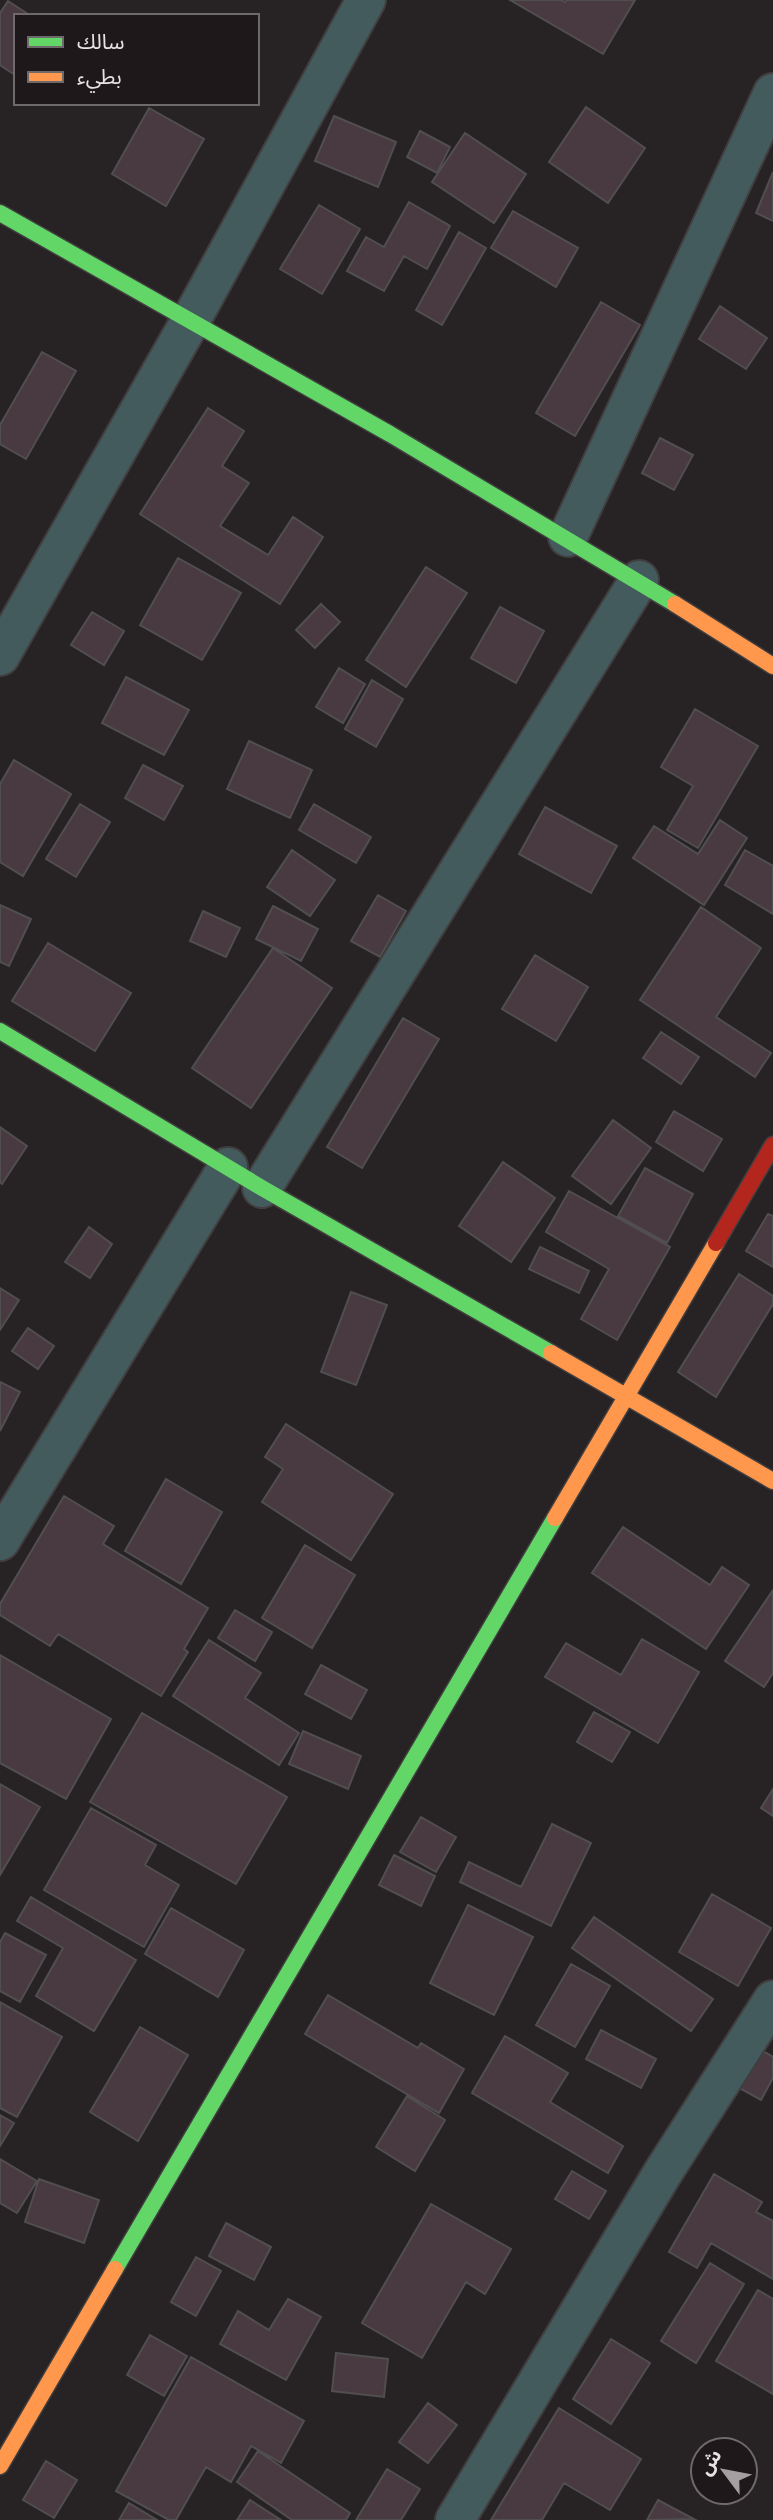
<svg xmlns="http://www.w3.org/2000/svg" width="773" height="2520" font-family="Commissioner,'Noto Sans Arabic',sans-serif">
	<rect width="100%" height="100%" fill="#272224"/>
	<path fill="#493a41" stroke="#514e4f" stroke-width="2" d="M510,0H561L565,2L567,0H635L603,54Z
		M8,1L31,16H16L15,75L0,65V13Z
		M586,107L645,148L608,203L549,162Z
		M149,108L204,139L166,206L112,174Z
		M334,116L396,142L378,187L315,161Z
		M420,131L450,147L437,173L407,157Z
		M465,133L526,174L494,223L432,182Z
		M773,172V221L756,213Z
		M409,202L450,226L427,269L404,256L384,291L347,271L366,237L384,247Z
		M319,205L360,229L322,294L280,269Z
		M513,211L578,248L556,287L491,248Z
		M459,232L486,248L442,325L416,310Z
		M601,302L640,325L575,436L536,413Z
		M720,306L767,338L746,369L699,339Z
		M42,352L76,371L26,459L0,444V425Z
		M208,408L244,431L222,466L249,483L220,526L268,555L293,517L323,537L280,604L140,514Z
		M660,438L693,455L674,490L642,473Z
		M178,558L241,593L202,660L140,625Z
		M426,567L467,593L406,687L366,660Z
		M321,604L340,622L315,648L296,630Z
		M500,607L544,631L516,683L471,658Z
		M92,612L124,631L104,665L71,645Z
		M339,668L365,684L343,723L316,707Z
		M126,677L189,710L164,755L102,723Z
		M372,680L403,699L376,747L345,729Z
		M695,709L758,746L698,848L667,830L693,786L661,767Z
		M249,741L312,770L290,818L227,789Z
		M14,760L71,794L23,876L0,862V784Z
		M143,765L183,786L164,820L125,798Z
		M80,804L110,822L76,877L46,859Z
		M314,804L371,837L356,863L299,830Z
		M545,807L617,846L591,893L519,854Z
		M720,820L747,838L704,905L633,858L654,826L698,854Z
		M292,850L335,880L310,916L267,887Z
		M745,850L773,866V914L725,885Z
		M378,895L406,911L380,957L351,941Z
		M0,905L31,919L9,966L0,962Z
		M273,906L318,929L301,961L256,939Z
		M701,907L761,948L716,1017L771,1053L755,1077L640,1000Z
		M203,911L240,928L226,957L190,941Z
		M48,943L131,993L95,1051L12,1001Z
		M273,948L332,988L251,1108L192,1068Z
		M535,955L588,987L556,1041L502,1009Z
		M403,1018L439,1039L362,1168L327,1147Z
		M661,1032L699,1057L681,1084L643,1058Z
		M674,1111L722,1139L703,1171L656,1142Z
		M613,1120L651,1148L611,1204L572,1176Z
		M0,1127L27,1146L2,1184L0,1182Z
		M503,1162L555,1198L511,1262L459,1226Z
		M645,1168L693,1194L667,1243L618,1216Z
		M569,1191L670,1247L617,1340L581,1319L609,1269L546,1232Z
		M768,1214L773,1216V1267L746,1251Z
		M89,1227L112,1244L90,1278L65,1262Z
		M540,1247L589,1271L579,1293L529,1269Z
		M739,1274L773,1296V1304L716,1397L678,1372Z
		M0,1288L19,1300L0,1330Z
		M351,1292L387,1305L356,1385L321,1372Z
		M28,1328L54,1346L38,1369L12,1351Z
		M0,1382L20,1392L0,1431Z
		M286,1424L393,1494L351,1560L262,1502L283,1469L265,1457Z
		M166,1479L222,1512L181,1584L125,1551Z
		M64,1496L114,1526L103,1544L208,1608L184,1649L188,1652L161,1696L58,1634L50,1646L0,1615V1604Z
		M623,1527L710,1585L722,1567L749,1585L706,1649L592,1573Z
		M305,1545L355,1575L312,1648L262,1618Z
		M773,1590V1673L764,1687L725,1661Z
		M235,1610L272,1632L255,1661L218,1638Z
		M642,1639L699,1672L658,1743L545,1677L566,1643L621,1675Z
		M209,1640L261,1673L245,1698L299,1733L279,1765L173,1696Z
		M0,1655L111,1719L66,1799L0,1763Z
		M321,1665L367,1690L351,1719L305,1694Z
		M594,1712L630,1732L612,1762L577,1742Z
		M142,1713L287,1797L236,1884L90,1802Z
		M303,1731L361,1756L348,1789L289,1764Z
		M0,1784L40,1807L0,1875Z
		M773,1789V1816L761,1808Z
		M91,1808L156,1845L145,1865L179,1885L144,1947L44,1890Z
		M421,1817L456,1837L436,1872L400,1852Z
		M552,1824L591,1843L551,1926L460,1882L469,1862L521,1887Z
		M394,1855L435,1876L421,1906L379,1885Z
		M712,1894L771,1928L738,1986L679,1952Z
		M31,1897L136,1960L94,2031L36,1996L63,1948L17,1921Z
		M468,1905L533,1937L494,2015L430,1983Z
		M171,1908L244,1950L218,1997L145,1954Z
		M594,1917L713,1999L691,2031L572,1948Z
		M5,1933L46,1955L20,2002L0,1991V1942Z
		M571,1964L610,1986L575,2047L536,2025Z
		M328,1995L418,2048L421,2043L464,2069L439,2113L305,2034Z
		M0,2002L62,2037L17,2117L0,2108Z
		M140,2027L188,2055L138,2141L90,2112Z
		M601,2030L656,2059L641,2088L586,2059Z
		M505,2036L568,2073L550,2102L623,2146L608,2173L472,2093Z
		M753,2045L773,2057V2078L761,2100L732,2084Z
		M407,2096L445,2120L415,2171L376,2147Z
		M0,2115L14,2123L0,2146Z
		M0,2159L37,2181L17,2213L0,2203Z
		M572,2171L606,2191L589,2219L555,2199Z
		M714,2174L762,2202L756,2212L773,2221V2279L711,2243L697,2268L669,2252Z
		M39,2179L99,2200L84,2243L25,2222Z
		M431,2204L511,2249L485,2294L466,2282L422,2358L362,2323Z
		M226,2223L271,2247L254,2280L209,2256Z
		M196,2257L221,2271L196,2316L171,2302Z
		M710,2263L744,2284L696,2363L661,2341Z
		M758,2290L773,2299V2394L716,2361Z
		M288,2299L321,2317L286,2380L220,2344L238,2311L269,2330Z
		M150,2335L187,2356L164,2396L127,2375Z
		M611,2339L650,2363L611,2424L573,2399Z
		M336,2353L388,2359L384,2397L332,2391Z
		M191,2357L304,2421L281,2463L251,2446L231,2482L206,2467L176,2520H169L116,2491Z
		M428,2403L457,2425L428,2463L399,2442Z
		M559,2408L641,2459L610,2510L564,2483L542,2520H491Z
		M258,2451L350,2513L346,2520H292L237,2482Z
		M46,2461L77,2480L54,2518L23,2500Z
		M387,2469L420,2489L401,2520H356Z
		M250,2500L281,2520H237Z
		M658,2500L694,2519L647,2520Z
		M129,2503L157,2520H119Z"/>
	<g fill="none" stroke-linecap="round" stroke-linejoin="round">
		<g stroke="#413e3f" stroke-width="42">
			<path id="street" d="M568,537L773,93
				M0,656L191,320L366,0
				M262,1188L639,580
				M0,1541L228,1167
				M455,2520L662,2174L773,2000"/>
		</g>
		<g stroke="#413e3f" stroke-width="19">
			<path id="fast" d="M0,213L390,434L675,604
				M0,1031L262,1188L551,1353
				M115,2269L555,1518"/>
		</g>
		<g stroke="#413e3f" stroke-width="19">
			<path id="slow" d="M675,604L773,666
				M551,1353L773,1481
				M555,1518L716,1243
				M0,2466L115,2269"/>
		</g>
		<g stroke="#413e3f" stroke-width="19">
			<path id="jam" d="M716,1243L773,1145"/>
		</g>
		<use href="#street" stroke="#445b5d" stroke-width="38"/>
		<use href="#fast" stroke="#63d668" stroke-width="16"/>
		<use href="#slow" stroke="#ff974d" stroke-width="16"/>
		<use href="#jam" stroke="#b3261e" stroke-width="16"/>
	</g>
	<rect x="14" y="14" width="245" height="91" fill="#1e181a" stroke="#6e696b" stroke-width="2"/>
	<rect x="28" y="37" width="35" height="10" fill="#63d668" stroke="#6e696b" stroke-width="2"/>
	<text x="77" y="49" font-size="21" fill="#e7e2e4">سالك</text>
	<rect x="28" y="72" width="35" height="10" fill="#ff974d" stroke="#6e696b" stroke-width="2"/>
	<text x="77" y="84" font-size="21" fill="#e7e2e4">بطيء</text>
	<g transform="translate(724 2471) rotate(302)"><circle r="33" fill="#1e181a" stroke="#6e696b" stroke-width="2"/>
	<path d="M0-5L12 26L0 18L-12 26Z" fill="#a49fa1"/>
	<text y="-10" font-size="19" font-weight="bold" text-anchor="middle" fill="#e7e2e4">ش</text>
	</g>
</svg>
